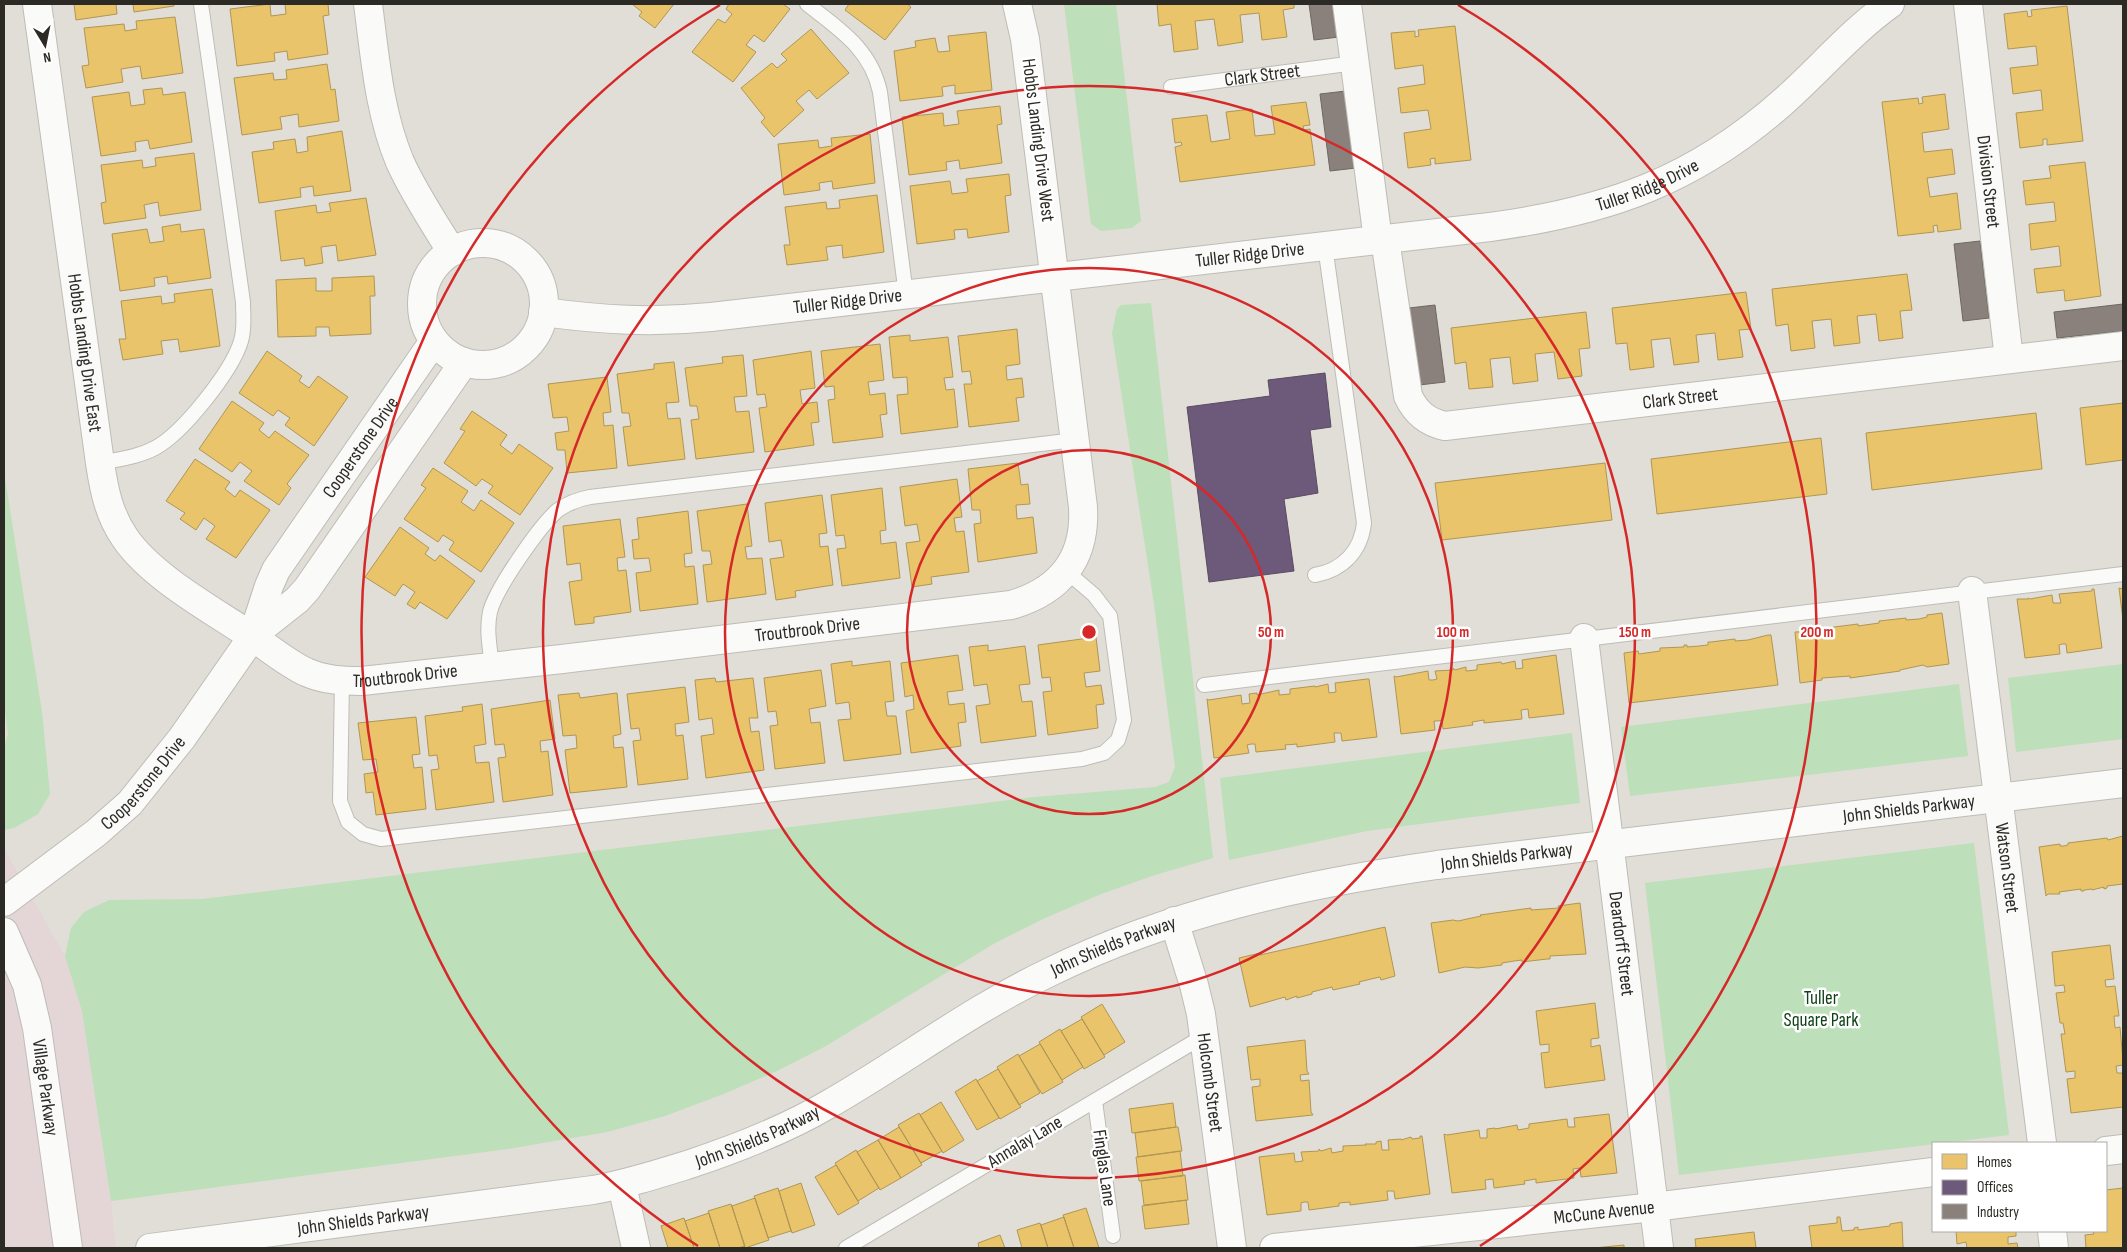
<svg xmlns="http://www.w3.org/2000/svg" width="2127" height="1252" font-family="'Sofia Sans Condensed',sans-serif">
	<rect width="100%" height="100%" fill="#e0ded6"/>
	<path fill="#e4d5d7" d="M4,849L65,956L82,1011L111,1201L116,1248H4Z"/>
	<path fill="#bddfba" d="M1064,4H1116L1141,221L1132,228L1101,231L1091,224Z
		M1151,303L1213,858L1155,875L1101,894L1043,919L995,943L826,1046L777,1071L726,1093L665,1116L607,1132L508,1149L111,1201L82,1011L65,956L71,928L84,912L109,900L202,899L1035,797L1155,787L1169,782L1175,767L1154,604L1112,333L1117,309L1121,305Z
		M4,472L42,712L50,794L38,814L14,828L4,830V748L8,734L4,704Z
		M2123,664V739L2016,752L2008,678Z
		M1959,684L1968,756L1630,796L1621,727Z
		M1572,733L1580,803L1367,831L1229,860L1220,778Z
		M1974,843L2009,1135L1679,1175L1645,883Z"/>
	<path fill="#e9c46a" stroke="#b09655" d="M74,4H116L117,14L76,20Z
		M133,4H174V6L134,12Z
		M270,4L271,16L286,14L285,4H328L329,15L323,16L328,54L288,60L287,51L274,53L275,61L237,66L230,9Z
		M632,4H674L655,28L639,16L642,12Z
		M729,4H783L790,9L764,42L754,35L746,45L756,52L733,82L692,52L718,19L725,23L732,14L726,9Z
		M849,4H907L911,7L885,40L845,10Z
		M1157,4H1294V8L1283,10L1287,37L1262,40L1259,13L1240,15L1243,42L1218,46L1214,19L1195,21L1198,49L1174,52L1171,24L1159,26Z
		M2067,6L2083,141L2047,145V139H2043V145L2020,148L2016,113L2043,110L2041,90L2013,94L2010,68L2038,65L2036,46L2008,49L2004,14L2027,11L2028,17L2032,16L2031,10Z
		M175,17L183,73L142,79L140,66L121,69L123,82L86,88L82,66L89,65L84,28L124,24L125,31L137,29L136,21Z
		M1455,26L1471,160L1435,164V158L1430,159L1431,165L1408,168L1404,133L1431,129L1428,110L1401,113L1398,88L1425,84L1423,65L1395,69L1391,33L1415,31V37L1419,36L1418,30Z
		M811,29L849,73L817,99L809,90L796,101L804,110L774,137L761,122L765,118L741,88L772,63L777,68L787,60L781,54Z
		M986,32L992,90L955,94V85L942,87L943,96L900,101L894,51L916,47L915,41L935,38L938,52L950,51L948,36Z
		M327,64L331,90L335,89L339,121L299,127L298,114L280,117L282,129L242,135L234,78L273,73L274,80L287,79L286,70Z
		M162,88L163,95L185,92L192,142L150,149L148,140L135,142L136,151L101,156L92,97L129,92L131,106L145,104L143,90Z
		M1945,94L1949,129L1922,133L1924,152L1952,149L1955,174L1927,178L1930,197L1957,193L1961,229L1938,232L1937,225L1933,226L1934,232L1898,236L1882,102L1918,98L1919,104L1923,103L1922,97Z
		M1306,102L1310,125L1303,126L1304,130L1310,129L1315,165L1180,182L1175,147L1182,145L1181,142L1175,143L1172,119L1207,115L1211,142L1230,139L1226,112L1252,109L1255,136L1275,134L1271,106Z
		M1000,106L1002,124L997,125L1002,163L960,169L959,160L946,162L947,170L909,175L902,117L943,113L944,126L959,124L957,111Z
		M342,131L351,191L314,196L313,186L300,188L301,197L259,203L252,152L274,149L273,142L295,139L297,153L308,151L307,137Z
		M870,134L875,183L833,189L832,181L819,183L820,190L784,195L778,144L818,140L819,148L832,146L831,138Z
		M194,153L201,210L160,216L158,202L144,205L146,218L104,224L101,203L106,202L101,165L142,160L143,168L156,166L155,158Z
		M2085,162L2101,296L2065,301L2064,290L2037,293L2034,269L2061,266L2059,246L2031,250L2029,224L2056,221L2054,202L2026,205L2023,181L2051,178L2049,166Z
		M1009,174L1011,195L1005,196L1009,232L968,238L967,229L954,230L955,239L917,244L910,186L950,181L952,194L968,192L966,179Z
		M877,195L884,252L843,258L842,245L826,247L828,260L787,265L784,245H790L785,207L826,202L827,209L840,208L839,200Z
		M366,198L376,255L338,261L336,245L321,247L323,263L305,266L304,258L281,261L275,211L316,205L317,213L331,211L329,203Z
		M180,224L181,232L204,229L211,278L168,284L167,276L154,278L155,286L120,291L112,234L147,229L150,243L164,241L162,227Z
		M1907,274L1912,310L1900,311L1903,338L1879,341L1876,314L1857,316L1860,343L1834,346L1831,319L1812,321L1815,348L1791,351L1788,324L1776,326L1772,289Z
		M374,276L375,296H370L371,334L330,336L329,327H316V336L278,337L276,280L316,278V291H332V278Z
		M212,289L220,346L180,352L178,339L161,341L163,354L123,360L119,339H126L121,301L161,296L162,304L175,302L174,294Z
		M1746,292L1751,329L1739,330L1743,357L1718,360L1715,333L1696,335L1699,362L1674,365L1670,338L1651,340L1654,367L1630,370L1627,343L1616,344L1612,308Z
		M1586,312L1590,348L1579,349L1582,376L1558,379L1554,352L1535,354L1538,381L1513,384L1510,357L1490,359L1493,387L1469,389L1466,362L1455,364L1451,328Z
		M1017,329L1020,364L1006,366L1007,380L1022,378L1024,397L1016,398L1019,421L969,427L964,384H972L970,371L962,372L958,336Z
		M910,335V341L948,337L953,377L944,378L946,390L954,389L958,427L901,434L897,395L908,394L907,377L893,378L889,337Z
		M880,344L884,380L868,382L870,395L885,393L887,414L880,415L883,437L833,443L828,400L835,399L834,386L825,387L821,351Z
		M267,351L302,376L299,381L309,388L318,376L348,397L314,446L285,425L290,418L278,410L273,416L239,393Z
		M811,351L815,388L800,390L802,404L817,402L819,422L811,423L814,445L765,452L759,408L767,407L765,394L757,395L753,360Z
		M743,355L747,396L734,397L736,412L749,411L754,452L696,459L691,420L699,419L697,406H690L685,368L723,363L722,357Z
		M674,362L679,402L666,403L668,419L680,418L685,459L628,466L623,427L631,426L629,413H622L617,374L654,369V364Z
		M607,377L611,412L603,413L604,426L613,425L617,468L567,473L565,450H557L555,433L569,431L567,417L553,418L548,384Z
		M232,401L264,423L259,430L269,438L275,431L309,455L287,484L291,488L279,505L244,481L252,471L240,462L232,472L199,449Z
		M2123,403V460L2086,465L2080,408Z
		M472,411L507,435L500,445L512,454L519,444L553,468L520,515L488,493L493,486L482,479L476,486L444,463L465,431L460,429Z
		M2036,413L2042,469L1872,490L1866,433Z
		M1821,438L1827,494L1657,514L1651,459Z
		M195,459L230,482L225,489L235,497L240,490L270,510L236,558L206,539L215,526L204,518L196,530L180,519L185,513L166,501Z
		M1018,463L1021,485L1028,484L1030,504L1016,505L1017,519L1033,517L1037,553L978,562L974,524L981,523L980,510H972L968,469Z
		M1605,463L1612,520L1442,540L1435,483Z
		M433,468L468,491L461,502L474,511L481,500L514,523L481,572L449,550L454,542L443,535L438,542L404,519L426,488L421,485Z
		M957,479L962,517L954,518L956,532L964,531L969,572L931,577L932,584L912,587L906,543L920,541L917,524L905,526L900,487Z
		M882,488L886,530L880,531L881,544L896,542L900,578L842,586L837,549L846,548L844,535L836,536L831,495Z
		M822,495L827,533L819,534L820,547L828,546L833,585L795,591L796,597L776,600L770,559L784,557L781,540L769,542L765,503Z
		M747,504L752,546L745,547L747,559L762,558L766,594L707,602L703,565L712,564L710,551H702L697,511Z
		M688,511L692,553L684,554L685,567L694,566L698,604L640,611L636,573L651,571L649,558L634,559L632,540L639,539L637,518Z
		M620,519L625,557L617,558L618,571L626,570L631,612L594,617V623L575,625L569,582L582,580L580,563L567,565L563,526Z
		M400,527L429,548L425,554L435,561L440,555L475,581L447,619L420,602L415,609L407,604L415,592L403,584L395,596L365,577Z
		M2119,588L2123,589V620Z
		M2092,589H2094L2102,648L2067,653L2066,644H2062L2059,645L2060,654L2025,658L2017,599H2028V598L2030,599L2052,595L2053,603H2061L2059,594L2092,591Z
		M1942,613L1949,664L1927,667L1923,665L1900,670V671L1850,678V676L1822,678V680L1800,683L1795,632L1822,631L1834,627L1858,624V626L1879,623V621L1906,618V620L1919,619L1927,617V615Z
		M1768,635H1771L1778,685L1629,703L1624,653L1638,651L1639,654L1660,651V648L1684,647V645H1687V647L1699,646L1708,645V642H1711L1735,639V641L1748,640Z
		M1096,637L1100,671L1084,673L1086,687L1101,685L1104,704L1096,705L1098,728L1048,735L1043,692L1052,691L1050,677L1042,678L1038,645Z
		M988,645V651L1025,646L1030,684L1019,685L1022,702L1032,701L1036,736L981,743L976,706L990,704L987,684L974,686L969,647Z
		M958,655L963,690L947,692L949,705L964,703L966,722L958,723L961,746L911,753L906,711L914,709L913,695L905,697L901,663Z
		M1556,655L1564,714L1529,718L1528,709L1521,710L1522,719L1484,723V720L1472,722L1473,725L1443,729L1442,720L1438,721H1434L1435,730L1401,734L1394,676L1396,677L1428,671L1429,680H1433L1437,679L1435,671L1453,670V668L1455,670L1466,667V671L1477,670V665L1501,662L1502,664L1515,661L1516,669L1523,668L1522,660Z
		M852,661V666L890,661L894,701L885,702L887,716H896L901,754L844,761L838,720L851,719L849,702L836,704L831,664Z
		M821,670L826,706L809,709L811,723L820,722L825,763L775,769L770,726L778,725L776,711L768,712L764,678Z
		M715,678L716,682L753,678L758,718H749L751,732L759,731L764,770L706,778L701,736L714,734L712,718L699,720L695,680Z
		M1367,679H1369L1377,737L1342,741L1341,733H1334L1335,742L1297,747V744L1285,745L1286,749L1256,752L1255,744H1251L1247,745L1249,753L1214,758L1207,699L1209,700L1241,695L1242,704L1250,703L1249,694L1257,693V695L1279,690V695L1290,694V689L1315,686V687L1328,684L1329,693L1336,692L1335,683Z
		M685,687L689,722L675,724L676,736L683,735L688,779L638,785L633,741L641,740L639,728L631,729L627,694Z
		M579,693L580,698L617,693L621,734L613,736L614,748L623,747L627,787L570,793L565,750L577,748L576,735L563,736L558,695Z
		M550,700L555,739L540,741L541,752L548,751L553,795L503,802L498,758L506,757L504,744L495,745L491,709Z
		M482,704L486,744L474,746L476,763L489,762L494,802L436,810L431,770L439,769L437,755L429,756L425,716L463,711L462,707Z
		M416,717L420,754L412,755L414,768L422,767L426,809L376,815L373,792L366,793L364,774L378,772L376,759L363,760L358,723Z
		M2123,836V884L2107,886V888L2104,889V887L2092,890V889L2084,890V891H2081V889L2059,892L2060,894H2048L2046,896L2039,847L2060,844V846H2064L2068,845V843L2107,838L2108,840Z
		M1580,903L1586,954L1550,956V959H1547L1522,962V960L1514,961L1502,963V965L1478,968L1465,967L1439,973L1431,923L1453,920L1458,921L1481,916L1480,915L1531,908V910L1559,908L1558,906Z
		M1385,927L1395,976L1381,980L1380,977L1371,979L1359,982L1360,984L1333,990L1332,987L1312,992V994L1297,998V996L1286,1000L1285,997L1250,1007L1239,958L1260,953V955Z
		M2110,945L2114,979L2105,980L2106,987L2115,986L2119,1016H2114L2115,1028L2120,1027L2123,1061V1065L2116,1066L2117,1073H2123V1107L2071,1113L2067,1079L2075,1078V1071L2066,1072L2061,1034H2065L2063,1023H2060L2056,993L2065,992L2064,985L2055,986L2052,952Z
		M1595,1003L1599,1038L1591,1039V1047L1600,1045L1605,1080L1545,1088L1541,1053L1549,1052V1044L1540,1045L1536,1011Z
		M1102,1004L1125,1042L1104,1055L1081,1017Z
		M1082,1019L1105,1057L1084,1069L1061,1031Z
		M1060,1029L1083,1067L1062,1080L1039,1042Z
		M1305,1040L1307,1071L1309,1074L1300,1075L1301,1081L1309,1080L1311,1112L1313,1115L1256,1121L1252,1087L1260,1086V1079L1251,1080L1247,1047Z
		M1040,1044L1063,1082L1042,1094L1019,1056Z
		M1018,1054L1040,1093L1019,1105L997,1067Z
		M998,1069L1021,1107L1000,1119L977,1081Z
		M976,1079L999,1118L977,1130L955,1092Z
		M941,1102L964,1140L943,1153L920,1115Z
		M1173,1103L1176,1127L1132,1133L1129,1109Z
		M919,1113L942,1151L921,1163L898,1125Z
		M1609,1114L1617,1173L1581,1177L1580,1168L1573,1169L1574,1178L1536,1183V1179L1524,1181L1525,1184L1494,1188L1493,1179L1485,1180L1486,1189L1452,1193L1444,1134L1447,1135L1479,1130L1480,1138H1487V1129L1495,1128V1129L1517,1125L1518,1130L1529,1128V1124L1567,1119L1568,1127H1575L1574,1118Z
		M899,1127L922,1165L901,1178L878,1140Z
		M1176,1127H1178L1182,1151L1138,1157L1135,1133Z
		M1420,1136H1422L1430,1194L1395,1199L1394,1191H1387L1388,1200L1350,1205V1202L1339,1203V1206L1309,1210L1308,1202H1304L1301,1203V1211L1267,1215L1259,1157L1294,1153L1295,1162L1303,1161L1301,1152L1319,1151V1149L1321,1151L1331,1148L1332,1153L1343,1151V1146L1366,1145L1365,1144H1376V1142L1381,1141L1382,1150H1389L1388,1140L1401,1139V1140L1411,1137L1412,1139L1420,1138Z
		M878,1140L901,1178L880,1190L857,1152Z
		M856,1150L879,1188L858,1201L835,1163Z
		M1180,1151L1183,1176L1139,1181L1136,1157Z
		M836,1165L859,1203L838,1215L815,1177Z
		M1185,1175L1188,1200L1144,1205L1141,1181Z
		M801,1183L815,1225L792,1233L779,1191Z
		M778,1188L791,1231L768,1238L754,1196Z
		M2123,1188V1248H2086L2085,1235L2094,1234L2093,1231H2106V1190Z
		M755,1198L769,1240L745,1248L732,1206Z
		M1186,1200L1189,1224L1145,1229L1142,1206Z
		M731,1204L745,1246L738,1248H720L708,1211Z
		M1086,1208L1099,1248H1074L1063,1215Z
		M709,1213L720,1248H694L685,1221Z
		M1064,1217L1074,1248H1048L1041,1225Z
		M1837,1217H1840L1842,1231L1854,1230V1228L1858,1227V1230L1890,1226V1224L1902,1222L1903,1247L1905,1248H1812L1809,1226L1837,1223Z
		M684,1218L694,1248H668L661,1226Z
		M1040,1223L1048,1248H1022L1017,1230Z
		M1956,1231H2016V1236L2008,1237V1244L2017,1243L2018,1248H1967L1966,1242L1957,1244Z
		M1754,1232L1756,1248H1696L1695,1239Z
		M1000,1235L1005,1248H979L978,1243Z
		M1624,1245V1248H1594Z"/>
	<path fill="#6d597a" stroke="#5a4b60" d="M1325,373L1331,427L1310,430L1318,493L1284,499L1294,571L1209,582L1187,407L1270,396L1268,380Z"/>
	<path fill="#8a817c" stroke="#6e6762" d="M1309,4H1335L1339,37L1314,40Z
		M1346,91L1356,168L1330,171L1320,94Z
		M1980,241L1989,318L1963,321L1954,244Z
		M2123,304V331L2057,338L2054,312Z
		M1435,305L1445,382L1419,385L1409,308Z"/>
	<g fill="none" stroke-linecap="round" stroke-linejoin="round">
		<g stroke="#bebcb6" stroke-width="16">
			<g id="service">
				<path d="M807,4C839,29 871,49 880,92L906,295"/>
				<path id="s1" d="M1171,87L1355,63"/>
				<path d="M100,463C119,459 138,457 155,448C183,433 232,371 241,341C245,328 243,315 243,302L201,4"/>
				<path d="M1315,575C1343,570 1361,551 1364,523L1325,246"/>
				<path d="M492,666C490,648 486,630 490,612C495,590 540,525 558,510C568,503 579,499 590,497L1075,440"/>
				<path d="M342,681L340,801L348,822L363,834L381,839L1082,759L1104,753L1118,740L1124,720L1110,616L1094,595L1066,571"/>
				<path d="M1204,685L2123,574"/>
				<path d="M1095,1101L1113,1236"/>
				<path d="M846,1248L1204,1036"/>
			</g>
		</g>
		<g stroke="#bebcb6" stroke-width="30">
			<g id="minor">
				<path id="s2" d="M37,4L100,463C104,490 109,515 125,538C151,576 209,608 248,634C267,646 285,662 306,672C324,680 342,681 362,681L562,659L1011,605C1060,591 1086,559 1083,507L1025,39L1017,4"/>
				<path d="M368,4C375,57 379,112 400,162C414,193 434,223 452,252"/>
				<path d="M1347,4L1378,240"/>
				<path id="s3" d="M1968,4L2009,359"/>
				<path id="s4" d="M1385,239L1408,396C1416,413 1427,422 1445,426L2123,346"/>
				<circle cx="483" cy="304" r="61"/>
				<path id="s5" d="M543,312C603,320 651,323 711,317L1490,227C1608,211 1694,181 1784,101C1820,69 1851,32 1890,4"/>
				<path id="s6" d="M1972,591L2042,1143"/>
				<path id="s7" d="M253,635L269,586L276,570L434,341"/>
				<path id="s8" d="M1584,638L1659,1248"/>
				<path id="s9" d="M4,902L96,833L130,803L182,738L255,633L297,600L307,589L464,362"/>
				<path id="s10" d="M1174,921L1194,985L1201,1014L1232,1248"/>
				<path d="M2106,1151L2123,1149"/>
				<path d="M622,1185L636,1248"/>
				<path d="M2052,1231L2054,1248"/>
				<path id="s11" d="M1274,1248L1654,1207L1933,1172"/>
			</g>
		</g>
		<g stroke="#bebcb6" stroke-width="30">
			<g id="tertiary">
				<path id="s12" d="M4,932L27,985L37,1028L68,1248"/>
				<path id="s13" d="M150,1248L593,1190C627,1184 658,1174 690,1164C738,1148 785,1130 829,1104C904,1061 972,1009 1050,972C1172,912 1304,884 1437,865L2123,783"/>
			</g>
		</g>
		<use href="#service" stroke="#fafaf9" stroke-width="14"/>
		<use href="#minor" stroke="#fafaf9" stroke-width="28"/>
		<use href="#tertiary" stroke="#fafaf9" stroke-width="28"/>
	</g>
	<g fill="none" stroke="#d62828" stroke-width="2.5">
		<circle cx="1089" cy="632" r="182"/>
		<circle cx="1089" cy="632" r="364"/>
		<circle cx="1089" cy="632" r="546"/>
		<path d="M698 1246A728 728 0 0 1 720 5M1458 5A728 728 0 0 1 1480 1246"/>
	</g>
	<g text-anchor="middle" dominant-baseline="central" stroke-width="5" stroke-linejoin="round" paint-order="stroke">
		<g font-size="19" fill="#2c2a24" stroke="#fff">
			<text stroke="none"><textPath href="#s1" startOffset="92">Clark Street</textPath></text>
			<text transform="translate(1038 140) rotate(83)">Hobbs Landing Drive West</text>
			<text stroke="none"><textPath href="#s3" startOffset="179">Division Street</textPath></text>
			<text stroke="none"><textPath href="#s5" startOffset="1116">Tuller Ridge Drive</textPath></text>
			<text stroke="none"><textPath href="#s5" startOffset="711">Tuller Ridge Drive</textPath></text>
			<text stroke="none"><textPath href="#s5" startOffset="306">Tuller Ridge Drive</textPath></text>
			<text stroke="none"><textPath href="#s2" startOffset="352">Hobbs Landing Drive East</textPath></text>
			<text stroke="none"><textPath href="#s4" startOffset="445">Clark Street</textPath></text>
			<text stroke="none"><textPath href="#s7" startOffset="218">Cooperstone Drive</textPath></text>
			<text stroke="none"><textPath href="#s2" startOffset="1275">Troutbrook Drive</textPath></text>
			<text stroke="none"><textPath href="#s2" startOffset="870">Troutbrook Drive</textPath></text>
			<text stroke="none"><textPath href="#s9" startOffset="184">Cooperstone Drive</textPath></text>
			<text stroke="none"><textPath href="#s13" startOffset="1835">John Shields Parkway</textPath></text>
			<text stroke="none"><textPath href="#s13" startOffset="1430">John Shields Parkway</textPath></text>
			<text stroke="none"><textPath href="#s6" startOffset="279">Watson Street</textPath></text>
			<text stroke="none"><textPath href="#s8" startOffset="308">Deardorff Street</textPath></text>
			<text stroke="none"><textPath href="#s13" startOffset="1025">John Shields Parkway</textPath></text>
			<text stroke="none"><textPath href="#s10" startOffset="166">Holcomb Street</textPath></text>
			<text stroke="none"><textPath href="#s12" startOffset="162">Village Parkway</textPath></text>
			<text stroke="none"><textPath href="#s13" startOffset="620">John Shields Parkway</textPath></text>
			<text transform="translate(1025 1142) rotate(-31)">Annalay Lane</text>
			<text transform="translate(1104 1168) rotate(82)">Finglas Lane</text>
			<text stroke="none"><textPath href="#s11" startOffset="332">McCune Avenue</textPath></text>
			<text stroke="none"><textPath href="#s13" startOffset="215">John Shields Parkway</textPath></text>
		</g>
		<g font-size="19" fill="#0f4317" stroke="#fff">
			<text x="1821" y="998">Tuller<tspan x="1821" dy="22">Square Park</tspan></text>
		</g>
	</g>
	<circle cx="1089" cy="632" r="8" fill="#d62828" stroke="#fff" stroke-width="2.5"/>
	<g font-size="15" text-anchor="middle" font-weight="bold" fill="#d62828" stroke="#fff" stroke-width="5" stroke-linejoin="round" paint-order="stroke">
		<text x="1271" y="637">50 m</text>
		<text x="1453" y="637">100 m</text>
		<text x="1635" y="637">150 m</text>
		<text x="1817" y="637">200 m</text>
	</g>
	<rect width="2127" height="1252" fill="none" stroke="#2c2a24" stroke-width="10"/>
	<rect x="1932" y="1142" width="175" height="90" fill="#ffffff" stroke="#abaaa7"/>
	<rect x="1942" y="1154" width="25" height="15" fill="#e9c46a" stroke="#abaaa7"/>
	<text x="1977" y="1167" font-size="15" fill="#2c2a24">Homes</text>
	<rect x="1942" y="1180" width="25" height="15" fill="#6d597a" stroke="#abaaa7"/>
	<text x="1977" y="1192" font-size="15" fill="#2c2a24">Offices</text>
	<rect x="1942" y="1204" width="25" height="15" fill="#8a817c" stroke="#abaaa7"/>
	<text x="1977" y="1217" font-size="15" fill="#2c2a24">Industry</text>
	<g transform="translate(45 45) rotate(170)" stroke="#ffffff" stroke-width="4" paint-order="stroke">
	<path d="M0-4L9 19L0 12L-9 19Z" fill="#2c2a24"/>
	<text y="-8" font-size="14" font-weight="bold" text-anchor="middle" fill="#2c2a24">N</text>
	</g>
</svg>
